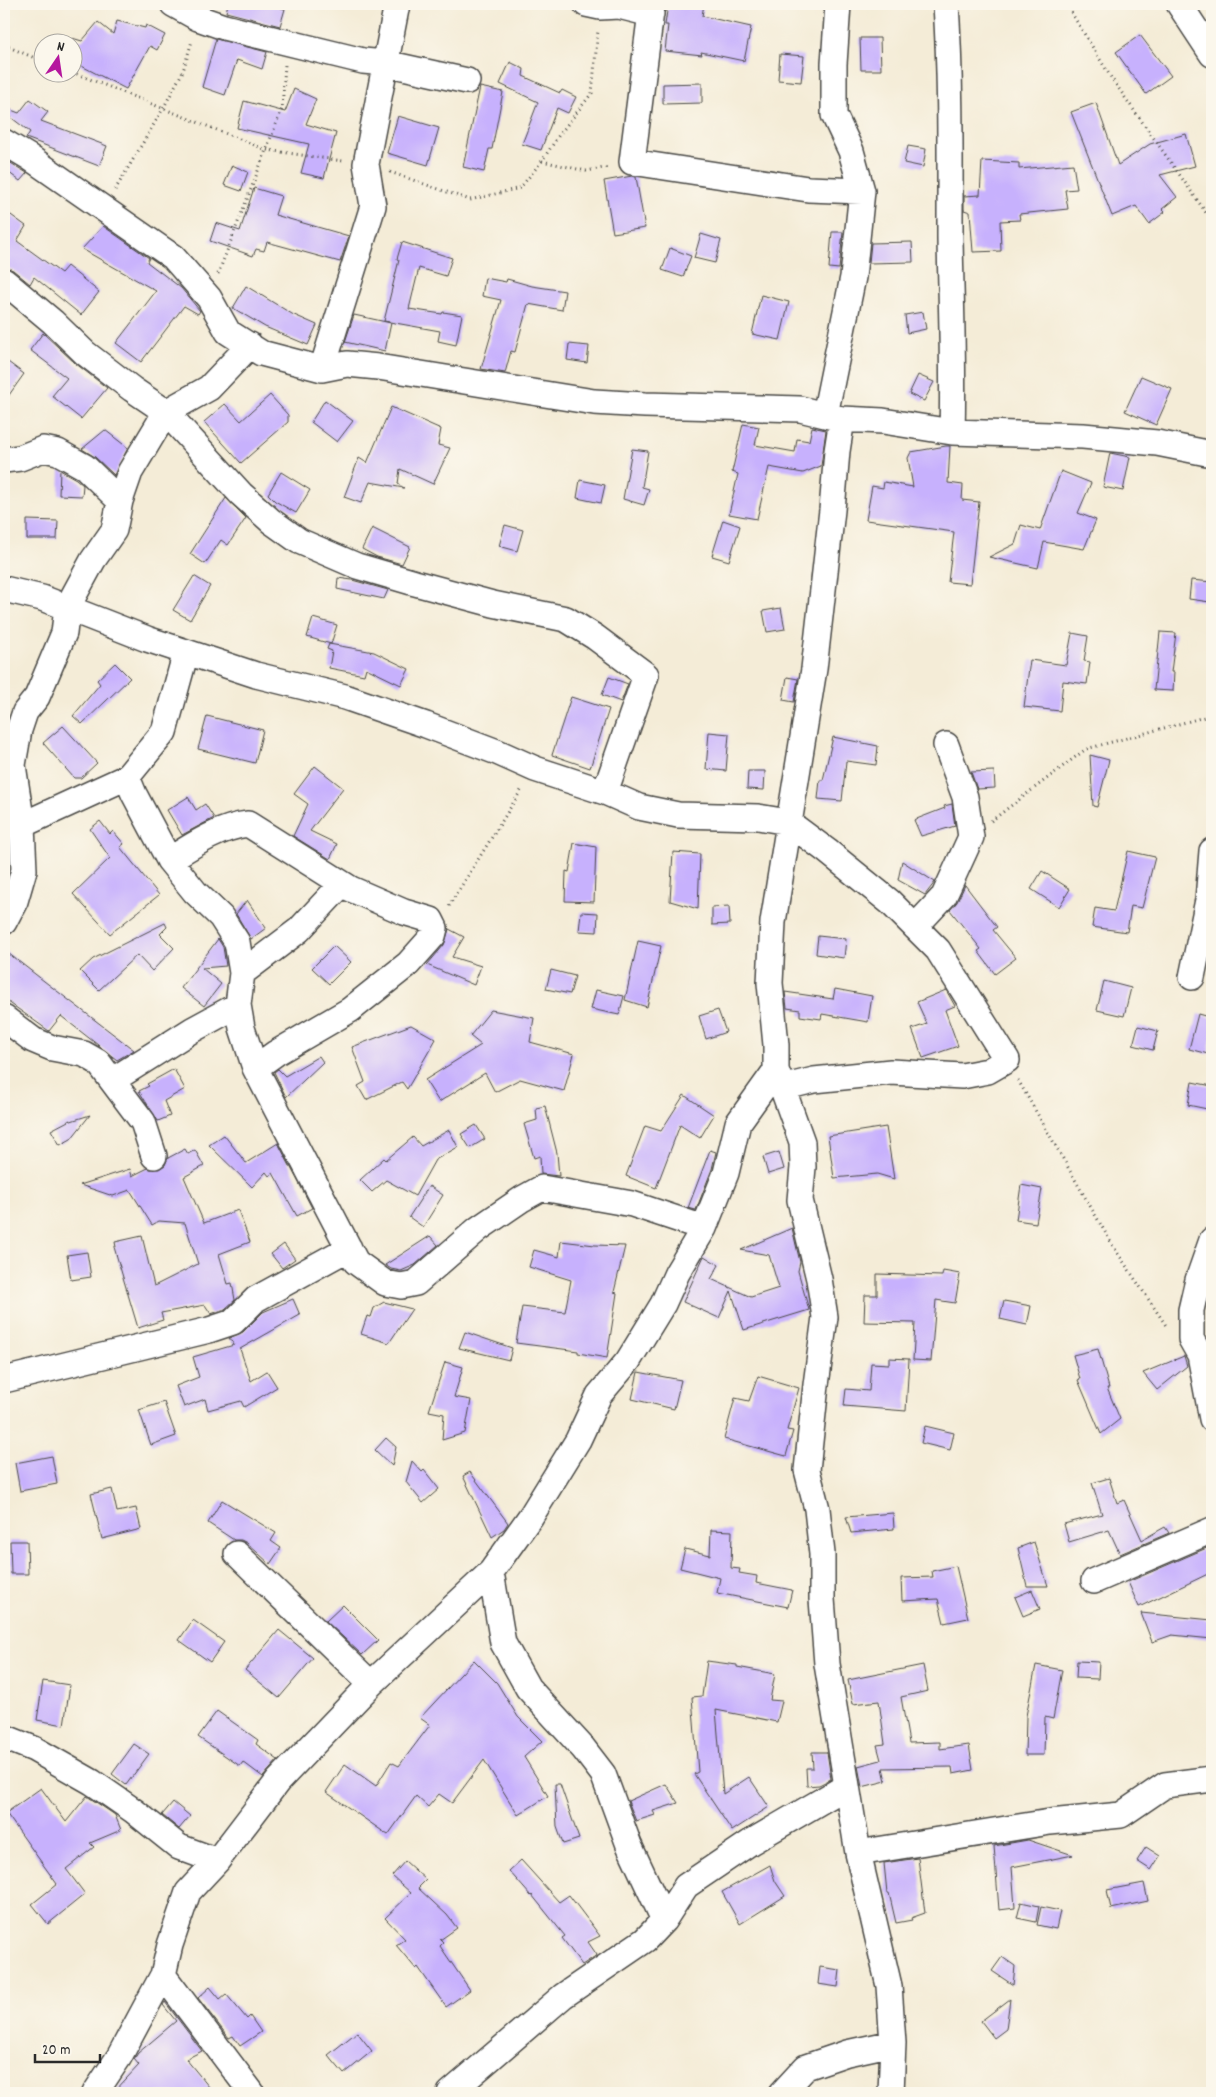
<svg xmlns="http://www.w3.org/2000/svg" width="1216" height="2097" font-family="Dekko,sans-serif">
	<rect width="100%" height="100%" fill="#fbf7ec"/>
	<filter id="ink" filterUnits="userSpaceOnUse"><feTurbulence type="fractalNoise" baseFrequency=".02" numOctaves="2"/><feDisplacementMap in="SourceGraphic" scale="10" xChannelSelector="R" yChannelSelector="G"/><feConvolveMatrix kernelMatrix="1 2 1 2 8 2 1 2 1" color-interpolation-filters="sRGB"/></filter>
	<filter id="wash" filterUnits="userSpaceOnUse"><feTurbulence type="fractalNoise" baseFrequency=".0096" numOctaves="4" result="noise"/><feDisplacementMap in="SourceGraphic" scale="20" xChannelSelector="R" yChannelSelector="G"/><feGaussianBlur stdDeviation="1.12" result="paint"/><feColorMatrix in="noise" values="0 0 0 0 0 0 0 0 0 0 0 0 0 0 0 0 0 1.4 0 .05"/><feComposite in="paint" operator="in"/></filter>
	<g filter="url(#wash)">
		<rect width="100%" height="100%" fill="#f4ecd7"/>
		<g id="blocks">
			<path fill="#c7b1fd" d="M228,4H268L285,9L280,26L226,12Z
				M668,4H704L702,16L751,27L744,61L701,52L702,55L665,51L668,25H665Z
				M117,21L145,28L146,25L165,35L157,50L150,46L126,89L72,61V38L82,41L98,22L113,34Z
				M1140,35L1171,76L1146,94L1116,52Z
				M860,38H880L881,70H861Z
				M216,39L267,52L262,69L237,60L225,95L202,87Z
				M780,54L804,56L801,82L778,80Z
				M510,62L524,69L523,76L560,93L562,90L576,97L568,113L557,108L541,150L522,144L538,102L500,84Z
				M702,83V103L663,104V84Z
				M480,87L503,92L492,149H489L484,172L463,167Z
				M294,89L316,99L306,124L336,133L324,178L301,173L309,144L237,128L244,101L285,112Z
				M30,99L48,112L41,121L107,146L99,166L26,138L30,132L4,112L6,108L19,113Z
				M1096,103L1118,165L1150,144L1186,134L1195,166L1160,175L1177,197L1162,209L1165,212L1149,224L1136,206L1112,216L1071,112Z
				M398,116L439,128L428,165L387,153Z
				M908,146L926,149L923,167L904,163Z
				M982,161L1019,163V169L1073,164L1077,189L1065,190L1068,209L1019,214L1020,220L1000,221L1001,251L973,252L970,212L964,210V196L980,195Z
				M9,162L27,173L20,181L4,169Z
				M232,165L248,172L241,191L224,185Z
				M632,176L636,177L645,228L613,233L604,181Z
				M254,188L281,196L275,215L349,236L340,262L267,242L264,251L256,249L253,256L210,241L216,223L240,231Z
				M4,210L26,226L17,241L61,273L67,266L99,292L81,315L34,277L30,284L13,270L4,267Z
				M103,226L149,258L147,262L181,288L200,311L198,314L184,306L141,362L116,343L156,291L82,249Z
				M832,232H843L839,269L829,268Z
				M701,234L721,240L715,263L694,258Z
				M402,242L452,258L446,276L419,268L409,309L442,314L443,312L462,315L456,345L438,341L440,331L384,321L399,260L397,259Z
				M912,242L913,262L869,263L871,243Z
				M670,248L691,256L683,277L662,270Z
				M485,278L506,282L507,279L532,286L565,291L562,310L528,304L515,352L511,351L505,373L481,369L501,300L482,296Z
				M246,286L292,314L317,325L308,345L265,327L233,308Z
				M761,295L789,302L780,340L752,334Z
				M923,312L926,329L907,333L905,315Z
				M354,315L391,323L385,351L345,342Z
				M43,333L75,363L107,388L81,419L52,396L67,378L30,350Z
				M569,344L589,346L587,363L567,360Z
				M4,359L24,374L4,402Z
				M918,375L934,382L924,401L909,394Z
				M1141,376L1172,389L1156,425L1125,411Z
				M270,395L288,415V422L241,463L204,422L225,404L241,421Z
				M325,400L353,421L337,442L311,422Z
				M391,407L441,429L438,445L450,448L433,484L400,469L398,484L404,488L370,482L361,503L344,497L359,458L367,463Z
				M743,424L759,427L755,445L795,452L797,439L809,441L812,427L826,430L821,466L803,473L769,467L757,519L729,514L738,474L732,472Z
				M105,430L128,448L114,475L95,457L82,449Z
				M946,446H950L948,483L963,485L962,500L979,502L970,584L948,582L954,532L866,520L872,486L883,488L884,482L913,487L908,458L911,452Z
				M632,449L648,451L642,487L649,489L644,505L623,499Z
				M1110,453L1130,457L1123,491L1103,487Z
				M60,470L76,479L83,485L82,496L59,495Z
				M1061,471L1091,483L1078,513L1096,520L1084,549L1044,542L1038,568L989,557L1015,544L1021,525L1040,530Z
				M281,472L310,490L296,513L275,501L268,494Z
				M580,480L605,485L601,503L577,498Z
				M226,498L246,518L228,545L221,540L205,564L190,554Z
				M27,520L58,521L57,539H27Z
				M723,520L740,526L729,561L712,556Z
				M505,525L523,530L517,551L499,546Z
				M372,528L410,547L402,564L377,557L362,549Z
				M194,576L210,586L190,620L173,610Z
				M338,578L352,580L388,590L384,599L337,589Z
				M1191,580L1212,582L1210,602L1189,599Z
				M781,608L785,629L767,632L763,611Z
				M313,618L337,625L331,644L307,637Z
				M1160,632L1176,633L1171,672H1174L1173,691L1154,690Z
				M1072,633L1088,636L1084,661L1090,662L1087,684L1063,681L1060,711L1024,707L1030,660L1066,665Z
				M329,644L374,652L409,669L401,685L366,668L364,675L329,668L332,651L327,649Z
				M115,663L130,678L82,724L73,716L100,684L97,680Z
				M609,677L628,684L621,702L602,695Z
				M787,677L798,679L794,702L783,700Z
				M571,697L609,709L590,768L552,755Z
				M207,716L263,730L255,763L198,749Z
				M63,726L97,763L81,778H74L43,743Z
				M709,732L729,734L726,771L706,769Z
				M833,737L878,746L876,765L846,761L842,801L818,799L820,780H823Z
				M1090,755L1109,760L1097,807L1093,806Z
				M315,766L343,788L310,831L337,844L330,859L293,836L308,804L294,794Z
				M748,771H765L764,790L747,789Z
				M994,771L995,788L977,789L971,772Z
				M188,797L196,810L205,804L214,818L182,835L167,810Z
				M952,804L955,826L921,836L914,820L945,808L944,806Z
				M100,821L110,834L113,831L124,844L120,847L159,895L110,934L73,894L110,858L90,829Z
				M574,843L596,847L594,902L565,901L566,871L569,872Z
				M1128,851L1155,857L1142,908L1131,906L1127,932L1092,927L1095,908L1114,911Z
				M673,852L700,854L698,909L670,901Z
				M902,861L935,882L925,895L898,880Z
				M1042,871L1070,889L1059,907L1031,889Z
				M965,885L997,927L993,930L1016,958L995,974L978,951L981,949L950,910L957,902Z
				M247,900L266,928L251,939L236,914Z
				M729,906L730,924L712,925V907Z
				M581,912L598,913L597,932L579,931Z
				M165,923L167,927L160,934L174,948L152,971L137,955L99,990L80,971L93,959Z
				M449,929L464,937L452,957L481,966L474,985L427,965L444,945Z
				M818,936L846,939L844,958L816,954Z
				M218,939L223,947L226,966L202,968L221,984L204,1006L181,988Z
				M638,941L661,946L647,1007L625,1000Z
				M334,946L351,962L329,984L312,968Z
				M4,950L44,981L134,1050L117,1060L61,1016L49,1031L4,999Z
				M551,970L575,976L570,994L546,989Z
				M1104,981L1131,988L1124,1016L1097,1010Z
				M835,989L872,996L868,1022L822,1014L821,1019L800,1016V1010L787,1008L785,992L833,999Z
				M596,990L624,996L619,1015L591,1009Z
				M946,990L955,1006L945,1010L958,1046L923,1058L912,1029L927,1024L917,1002Z
				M491,1010L534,1018L530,1042L574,1054L564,1091L520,1079L495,1092L485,1073L439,1102L425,1080L481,1045L470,1036Z
				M718,1010L726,1032L706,1039L699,1016Z
				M1198,1014L1212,1018V1035L1208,1054L1189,1049Z
				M411,1025L436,1039L407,1089L402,1082L366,1100L358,1086L365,1082L352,1047Z
				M1138,1026L1158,1031L1153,1050L1133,1045Z
				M319,1056L323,1062L286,1097L274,1072L278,1069L285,1076Z
				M174,1069L185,1089L164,1101L170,1116L158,1121L139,1091L149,1086L147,1084Z
				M1192,1082L1212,1086V1110L1188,1105Z
				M684,1095L714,1115L700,1138L680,1125L656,1188L626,1176L645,1126L661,1131Z
				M545,1106L557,1153L559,1176L541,1174L540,1156L534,1158L524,1124L537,1120L536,1108Z
				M90,1115L71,1139L60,1145L51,1130L70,1120L71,1121Z
				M476,1125L485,1139L470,1148L461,1134Z
				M886,1127L894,1179L877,1174L834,1178L828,1136Z
				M449,1130L458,1147L435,1160L415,1196L386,1180L372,1192L360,1180L384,1158L386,1160L413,1137L421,1146Z
				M224,1135L246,1163L278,1143L312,1208L297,1216L273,1173L269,1176L266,1172L252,1187L209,1145Z
				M185,1149L188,1154L195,1150L204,1166L184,1177L204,1223L238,1210L250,1242L219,1254L228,1284L232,1283L235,1300L225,1309L211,1314L205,1305L161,1313L163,1320L138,1328L114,1247H116L115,1242L142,1236L154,1286L198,1264L185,1223L159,1221L152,1225L130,1190L113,1196L80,1185L130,1169L132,1176L148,1168L159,1169L165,1165L168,1158Z
				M710,1150L716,1152L712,1169L696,1210L688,1208Z
				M779,1152L784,1169L768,1174L763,1157Z
				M1021,1185L1042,1189L1036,1223L1016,1220Z
				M429,1186L443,1195L423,1227L409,1217Z
				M792,1228L800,1262L798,1271L809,1310L744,1330L731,1291L719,1318L683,1302L704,1256L719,1265L711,1279L751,1297L779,1288L769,1255L741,1250Z
				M430,1236L438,1245L415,1265L401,1271L391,1269L385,1265Z
				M561,1241L595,1245L625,1246L614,1292L617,1293L607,1358L578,1353V1351L516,1343L522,1307L565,1312L571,1280L529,1267L534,1250L559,1257Z
				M284,1244L295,1259L282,1268L271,1254Z
				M87,1252L91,1277L71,1280L67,1255Z
				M943,1271L960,1274L955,1303L936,1300L931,1361L913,1360L915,1323L864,1322L865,1295H877V1274L942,1276Z
				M293,1299L300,1315L240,1349L251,1381L267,1371L277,1387L244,1407L241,1401L208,1410L205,1399L184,1407L176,1386L199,1377L193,1357L234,1345L229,1338L243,1332L263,1312Z
				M1004,1301L1031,1306L1027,1325L1000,1319Z
				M384,1302L412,1309L389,1343L361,1334L367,1316L371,1317L374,1308Z
				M465,1332L512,1348L509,1360L459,1348Z
				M1098,1349L1109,1388H1107L1120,1419L1101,1434L1078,1380L1080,1379L1073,1355Z
				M1184,1356L1187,1366L1157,1390L1143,1373Z
				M889,1358L909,1359L906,1411L844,1406L846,1389L869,1391L871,1363L889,1364Z
				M445,1362L463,1367L454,1397L471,1400L465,1433L442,1440L444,1414L429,1411Z
				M638,1372L681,1380L674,1409L632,1399Z
				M758,1376L799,1388L787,1430L793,1431L786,1456L724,1439L735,1398L749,1401Z
				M164,1402L176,1436L151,1445L139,1410Z
				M925,1426L954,1433L950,1450L921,1443Z
				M386,1438L396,1447L392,1466L375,1450Z
				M52,1456L57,1484L20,1491L15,1463Z
				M412,1461L422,1472L424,1470L439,1489L423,1503L406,1482Z
				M470,1472L508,1523L504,1529L492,1537L463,1476Z
				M1109,1478L1117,1503L1124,1500L1142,1540L1165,1527L1169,1533L1120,1554L1109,1530L1069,1542L1064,1524L1102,1514L1092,1483Z
				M112,1489L117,1512L136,1508L141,1529L102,1539L91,1494Z
				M222,1500L276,1533L271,1541L281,1548L270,1564L247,1543L241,1540H234L208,1523Z
				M893,1513L894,1529L851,1533L846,1517Z
				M711,1530L732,1531L731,1568L740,1569L739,1573L757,1576L756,1583L792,1590L788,1607L717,1593L720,1578L680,1568L685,1549L710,1555Z
				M10,1541H27L28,1574H11Z
				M1034,1542L1048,1586H1027L1018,1548Z
				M1209,1547L1212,1555V1572L1139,1607L1128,1582Z
				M956,1566L968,1618L944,1623L938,1599L902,1601L901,1578L933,1577L932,1571Z
				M1032,1590L1040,1609L1023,1616L1015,1597Z
				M343,1605L378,1640L362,1655L326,1621Z
				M1141,1613L1212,1620V1639L1172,1635L1152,1642Z
				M193,1620L224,1642L210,1662L179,1640Z
				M279,1630L313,1658L279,1698L245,1670Z
				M474,1660L497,1683L518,1717L542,1741L524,1757L548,1796L518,1815L484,1760L452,1803L439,1794L428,1807L416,1796L388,1835L326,1792L345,1764L376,1786L391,1762L399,1766L430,1725L420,1718Z
				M707,1661L737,1665V1667L775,1674L770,1700L782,1701L777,1722L716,1710L723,1794L749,1777L769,1807L732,1831L694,1774L698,1772L692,1697L702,1696Z
				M1077,1661L1099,1662L1098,1679L1076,1678Z
				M923,1665L928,1691L901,1697L909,1743L940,1742V1749L969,1745L973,1770L953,1774L952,1767L883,1768L886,1781L862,1787L858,1766L881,1760L877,1745L885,1744L879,1701L853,1704L848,1680Z
				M1036,1665L1062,1670L1053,1719L1045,1717L1044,1755H1025L1026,1716Z
				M43,1681L70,1685L64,1725L37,1720Z
				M217,1711L258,1740L256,1744L278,1760L263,1777L243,1762L240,1766L198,1737Z
				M134,1744L149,1754L126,1785L112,1774Z
				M812,1752H827L831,1779L819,1785L807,1786L806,1768H813Z
				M555,1784H560L579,1839L563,1844L557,1827Z
				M666,1784L678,1803L653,1811L655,1815L636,1821L628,1801Z
				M41,1788L66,1822L87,1796L115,1815L121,1830L90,1843L94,1847L66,1869L85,1894L48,1924L32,1904L57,1884L6,1813Z
				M173,1802L190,1816L179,1829L162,1815Z
				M1028,1840L1073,1855L1012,1867L1015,1908L999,1910L994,1846Z
				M1146,1847L1160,1856L1151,1870L1137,1861Z
				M918,1858L925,1913L911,1918L912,1920L896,1923L889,1893H887L884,1863Z
				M521,1860L559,1902L569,1895L600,1936L588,1942L597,1955L582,1965L562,1938L565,1936L532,1895L531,1896L509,1871Z
				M405,1861L426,1880L418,1888L447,1915L457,1928L440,1940L443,1943L440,1946L470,1990L446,2007L418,1967L416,1969L396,1945L405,1939L385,1918L411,1893L392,1876Z
				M770,1865L775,1881L785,1896L740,1924L722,1892Z
				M1144,1883L1148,1901L1111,1909L1107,1890Z
				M1021,1902L1039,1906L1036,1922L1017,1918Z
				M1041,1907L1060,1911L1056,1929L1037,1925Z
				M1002,1957L1015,1966L1013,1985L992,1971Z
				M820,1967L840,1970L838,1987L818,1984Z
				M210,1987L220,1999L226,1994L247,2019L250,2016L261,2032L240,2046L233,2036L229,2038L198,1998Z
				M1010,1999L1006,2029L994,2038L981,2021Z
				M165,2002L202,2051L186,2059L214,2093H113L139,2065L134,2059L138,2053L176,2021L163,2005Z
				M357,2032L372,2051L344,2074L328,2055Z"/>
		</g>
	</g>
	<g filter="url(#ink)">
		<use href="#blocks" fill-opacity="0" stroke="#494845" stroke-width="1"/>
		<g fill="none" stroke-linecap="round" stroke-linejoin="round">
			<g stroke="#494845" stroke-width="28">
				<path id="minor" d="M173,4L198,18L224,27L363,61L385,63L467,81
					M586,4L600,7L619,6L651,14
					M652,4L632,162L808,189L862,191
					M946,4C951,82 950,160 950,238C951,303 954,367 952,432
					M1179,4L1212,54
					M4,142L29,157L173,257L209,298L228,332L261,353L322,369L347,364L378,367L594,402L645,405L800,409L842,419L883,421L952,432L1083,436L1157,443L1212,454
					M4,281L53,322L85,353L132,389L166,412L241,494L271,521L299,541L357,566L415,583L493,604L566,619L595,637L646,675L605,792
					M322,369L373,206L366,164L397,4
					M825,415L853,277L862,191L851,151L834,115V64L838,4
					M842,419L837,451L832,510L814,669L773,922L770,983L776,1045V1070L802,1142L803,1167L800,1200L819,1279L825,1317L816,1385L807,1470L817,1509L822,1554V1599L827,1664L858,1853L889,1986L893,2043L891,2093
					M4,460L20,458L43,449L58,452L85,467L120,501
					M4,589L42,598L147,639L256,675L345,697L426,725L497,752L535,769L605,792L639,807L678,815L758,817L788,822L827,851L890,902L938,950L1007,1060L988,1071L962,1076L891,1072L814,1080L781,1088
					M127,777L134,794L169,860L195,892L221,917L237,942L242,973L238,1005L242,1028L255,1068L356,1262L385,1283L401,1286L416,1283L478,1229L522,1199L542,1188L632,1204L704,1228
					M22,825L127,777L164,732L186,652
					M169,860C193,845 220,827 248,824L351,889L404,912L431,920L435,928L433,936L408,964L350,1010L276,1053L255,1068
					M4,922L15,901L24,870L22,825L13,765L19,730L25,712L37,697L64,633L67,608L93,560L114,530L120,501L130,472L166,412L209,388L250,345
					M915,927L944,896L971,837L965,797L946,745
					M242,973L299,930L342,884
					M1192,977L1208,900L1212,851
					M4,1018L33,1040L52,1048L84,1054L98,1062L143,1122L154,1156
					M113,1080L192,1030L238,1005
					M1212,1240L1198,1280L1191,1310V1339L1200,1355L1212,1419
					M4,1380L209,1330L233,1322L256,1299L349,1248
					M237,1554L371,1684
					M491,1572L503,1643L528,1688L583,1748L603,1774L629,1845L664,1920
					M1094,1581L1212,1530
					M4,1737L34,1749L92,1782L134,1811L179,1847L217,1861
					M858,1853L1050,1822L1121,1815L1165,1785L1212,1779
					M163,1975L252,2093
					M95,2093L119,2057L163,1975L170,1945L188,1892L217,1861L278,1781L371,1684L491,1572L531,1516L578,1440L599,1395L628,1361L663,1304L677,1273L704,1228L726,1173L738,1123L776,1070
					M450,2093L563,1996L645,1940L664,1920L686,1886L751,1842L847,1786
					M782,2093L806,2067L847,2053L893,2043"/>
			</g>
			<path stroke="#494845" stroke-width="3" stroke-dasharray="1 4" stroke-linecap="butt" d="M1066,4L1112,79L1212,221
				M4,45L42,61
				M72,72L267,150L343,161
				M542,161L586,171L609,167
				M390,172L470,200L520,188L542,161L559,135L592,93L598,30
				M115,190L163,109L183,71L192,41
				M218,274L282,109L285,65
				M991,821L1086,749L1212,715
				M449,906L522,789
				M1018,1080L1113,1246L1167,1327"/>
			<use href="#minor" stroke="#fff" stroke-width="25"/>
		</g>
	</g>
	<rect width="1216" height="2097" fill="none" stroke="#fbf7ec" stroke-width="20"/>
	<g transform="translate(58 58) rotate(13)"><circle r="24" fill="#fbf7ec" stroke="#a8a59f"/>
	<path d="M0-4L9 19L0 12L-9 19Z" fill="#b5179e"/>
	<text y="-8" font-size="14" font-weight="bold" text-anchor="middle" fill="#2b2b2b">N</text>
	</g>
	<path d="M35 2054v8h65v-8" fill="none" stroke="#2b2b2b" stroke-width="2.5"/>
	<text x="42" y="2054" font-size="15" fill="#2b2b2b" stroke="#fbf7ec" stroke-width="4" paint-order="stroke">20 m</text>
</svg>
